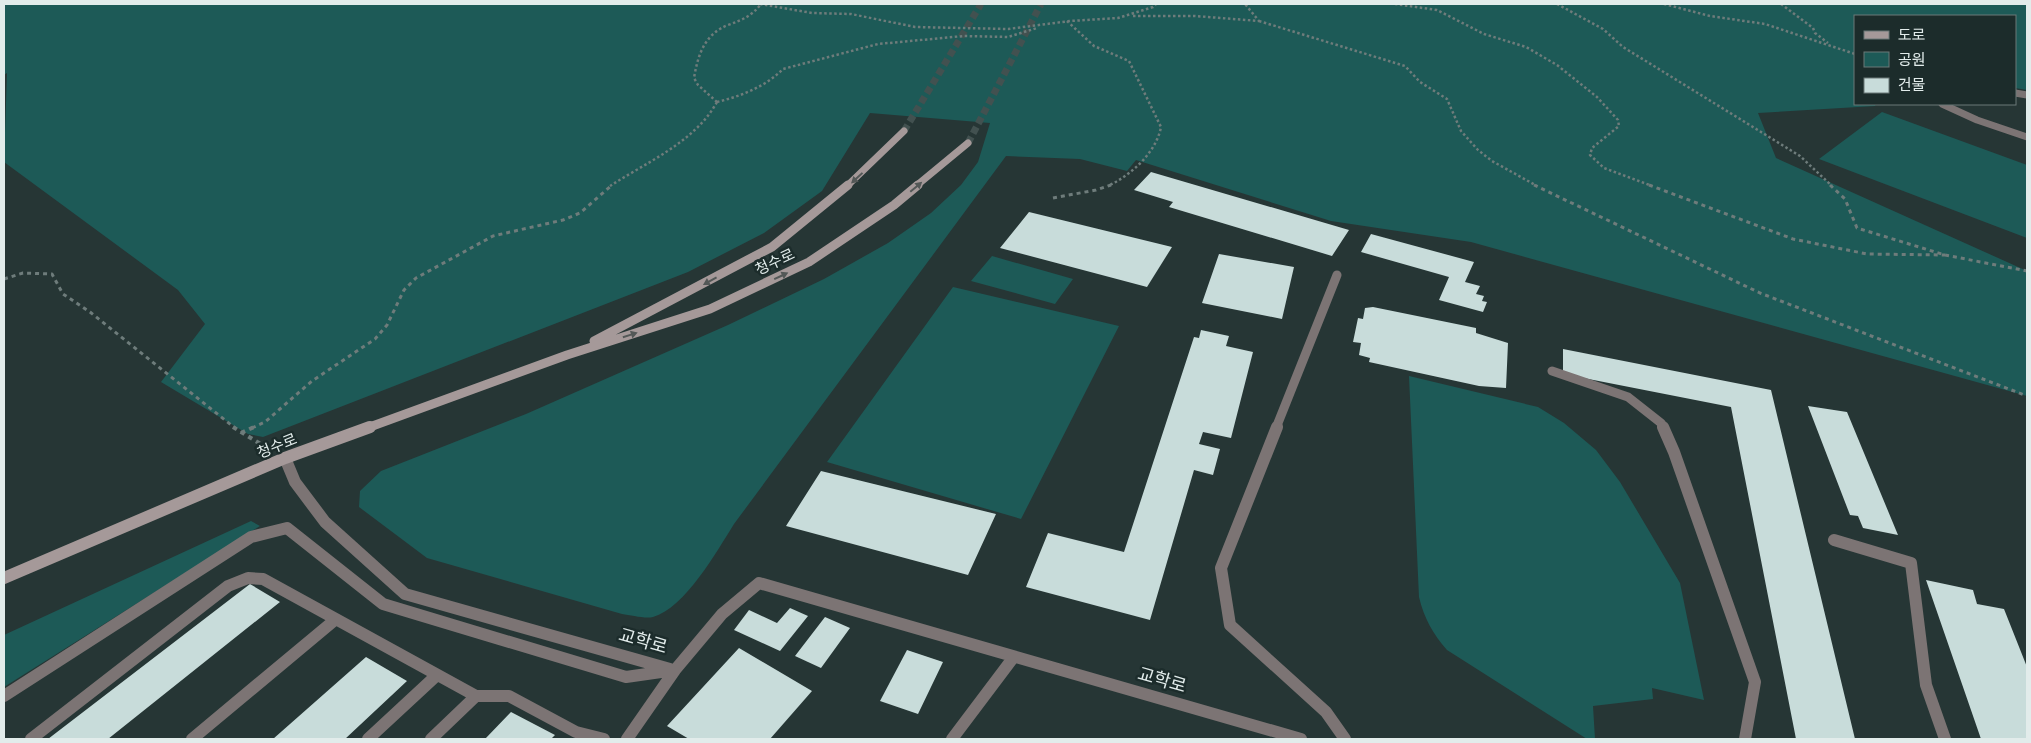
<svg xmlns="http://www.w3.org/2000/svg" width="2031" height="743" font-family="'Times New Roman','Noto Sans KR',serif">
	<rect width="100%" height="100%" fill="#263635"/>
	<path fill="#1d5a57" d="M4,4H2027V90L2015,88V16H1855V104H1876L1875,106L1758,113L1776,158L2027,271V396L1471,242L1331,221L1136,160L1127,171L1080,159L1006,156L734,524C717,551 685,608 653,617C645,619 631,615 622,614L427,558L359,507L360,491L381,471L526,414L728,325L824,279L888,243L931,213L961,185L978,162L990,123L870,113L822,191L764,233L688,272L263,437L248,434L161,382L205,324L178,290L4,162L7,73L4,75Z
		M1882,112L2027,165V238L1819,159Z
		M992,256L1073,279L1055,304L971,281Z
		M953,287L1119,326L1021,519L827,462Z
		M1409,376L1538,407L1564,423L1596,450L1620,482L1680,583L1704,700L1652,688L1653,699L1593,706L1595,739H1587L1447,650C1433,634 1424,618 1419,597Z
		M251,521L260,526L4,687V635Z"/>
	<path fill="#c8dcda" d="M1151,172L1349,230L1332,256L1169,207L1173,202L1134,190Z
		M1029,212L1172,247L1147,287L1000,248Z
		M1371,234L1474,262L1465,282L1480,286L1476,294L1484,296L1482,301L1487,302L1483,312L1439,300L1449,277L1361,252Z
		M1219,254L1294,267L1282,319L1202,303Z
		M1373,307L1476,328V333L1508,343L1506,388L1479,386L1369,362L1370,358L1359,355L1361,343L1353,342L1358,318L1363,319L1365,308Z
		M1201,330L1229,336L1226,346L1253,352L1231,438L1203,432L1199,444L1220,449L1213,475L1194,470L1150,620L1026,587L1048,533L1124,552L1194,337L1199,338Z
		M1563,349L1771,390L1855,739H1796L1731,407L1563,374Z
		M1808,406L1847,412L1898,535L1863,528L1858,516L1850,515Z
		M821,471L996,514L968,575L786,526Z
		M1926,580L1973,590L1977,604L2004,609L2027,667V739H1981Z
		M250,584L280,602L108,739H48Z
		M790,608L808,616L780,651L734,630L749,610L777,623Z
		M825,617L850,628L821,668L795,656Z
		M739,648L812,691L770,739H689L667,726Z
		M907,650L943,662L918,714L880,701Z
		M366,657L407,681L345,739H273Z
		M511,712L555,735L551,739H485Z"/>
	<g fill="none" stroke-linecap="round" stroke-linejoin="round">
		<path stroke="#425150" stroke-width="7" stroke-dasharray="7 4" stroke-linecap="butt" d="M904,131L981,4
			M968,143L1041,4"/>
		<path stroke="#6e7c7b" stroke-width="2.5" stroke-dasharray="2.5 2.5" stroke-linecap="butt" d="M760,4L812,13L851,14L915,27L1008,29L1070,21L1118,18L1153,7L1156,4
			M1395,4L1437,10L1484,34L1526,47L1557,65L1597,97L1618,120L1619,126L1592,148L1590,155L1604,168L1652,186
			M1557,4L1603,29L1623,47L1800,156L1832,186
			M1664,4L1710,16L1765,24L1855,54
			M1781,4L1813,28L1815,33L1828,43
			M1133,16H1195L1259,21L1245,4
			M1067,21L1094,46L1129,61L1161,127C1156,153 1131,175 1108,186
			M1259,21L1405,66L1420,82L1447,99L1461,131L1478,150L1492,161L1537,186
			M717,102C741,96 765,87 783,69L878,44L964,36L1008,37L1037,28
			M717,102L698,85L694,78C698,54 705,34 728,25C742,20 752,16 761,4
			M610,186C647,162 695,142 717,102"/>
		<path stroke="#6e7c7b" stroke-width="3" stroke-dasharray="4 4" stroke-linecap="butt" d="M1534,185L1760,293L2027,396
			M1649,185L1793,239L1867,254L1945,255
			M1830,185L1845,199L1857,228L1945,255L2027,271
			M1053,198L1096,190L1111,185
			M4,279L23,273L52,274L63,294L90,312L235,428
			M252,428L265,422L312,381L375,339L387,325L404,290L416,278L493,236L563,220L580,213L612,185"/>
		<path stroke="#6e7c7b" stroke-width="4" stroke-dasharray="4.5 4.5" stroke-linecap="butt" d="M233,427L267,448
			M241,433L254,427"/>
		<path stroke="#7c7474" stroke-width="9" d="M1552,371L1628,397L1661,423L1663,428
			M1276,428L1337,275"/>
		<path stroke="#7c7474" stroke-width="12" d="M1277,427L1221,568L1230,625L1326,712L1345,739
			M1663,427L1674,452L1755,682L1745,739
			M1834,540L1911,563L1926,685L1945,739
			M31,739L228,586L248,578L263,579L476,696H509L576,732L604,739
			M192,739L336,619
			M368,739L437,675
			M431,739L476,696"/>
		<path stroke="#7c7474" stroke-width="7" d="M2015,93L2027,95
			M1942,104L1977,120L2027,137"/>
		<path stroke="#7c7474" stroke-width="12" d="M285,458L295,482L325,522L405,594L670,669
			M4,696L251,537L287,528L383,604L626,677L675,670
			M627,739L675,670L722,614L759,583L1301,739
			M952,739L1013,658"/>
		<path stroke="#a59999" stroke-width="7" d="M847,186L904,131
			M916,186L968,143"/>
		<path stroke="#a59999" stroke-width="9" d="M594,341L772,247L848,185
			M367,428L567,355L710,309L809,262L894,205L918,185"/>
		<path stroke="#a59999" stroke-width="12" d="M4,578L285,458L370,427"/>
	</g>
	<defs><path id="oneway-solid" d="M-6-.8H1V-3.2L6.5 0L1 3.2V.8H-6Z" transform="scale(1.25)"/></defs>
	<g fill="#535857">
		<use href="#oneway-solid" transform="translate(857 178) rotate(137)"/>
		<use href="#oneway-solid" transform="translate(916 187) rotate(-40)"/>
		<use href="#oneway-solid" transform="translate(781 276) rotate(-25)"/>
		<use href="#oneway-solid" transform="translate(710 281) rotate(151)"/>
		<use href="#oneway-solid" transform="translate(630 335) rotate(-18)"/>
	</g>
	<g text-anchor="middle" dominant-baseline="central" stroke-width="5" stroke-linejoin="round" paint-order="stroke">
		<g font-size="15" fill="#e2eceb" stroke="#1c2c2b">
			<text transform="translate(775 262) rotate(-25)">청수로</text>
			<text transform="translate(277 446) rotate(-22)">청수로</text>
		</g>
		<g font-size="18" fill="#e2eceb" stroke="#1c2c2b">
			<text transform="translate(643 641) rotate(16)">교학로</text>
			<text transform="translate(1162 680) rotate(16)">교학로</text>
		</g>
	</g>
	<rect width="2031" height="743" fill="none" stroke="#e2eceb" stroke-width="10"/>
	<rect x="1854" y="15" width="162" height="90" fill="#1c2c2b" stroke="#6b7978"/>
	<rect x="1864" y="31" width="25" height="8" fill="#a59999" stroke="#6b7978"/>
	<text x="1898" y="40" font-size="15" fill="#e2eceb">도로</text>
	<rect x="1864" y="52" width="25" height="15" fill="#1d5a57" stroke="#6b7978"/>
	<text x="1898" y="65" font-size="15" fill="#e2eceb">공원</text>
	<rect x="1864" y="78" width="25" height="15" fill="#c8dcda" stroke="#6b7978"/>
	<text x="1898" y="90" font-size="15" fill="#e2eceb">건물</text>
</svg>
